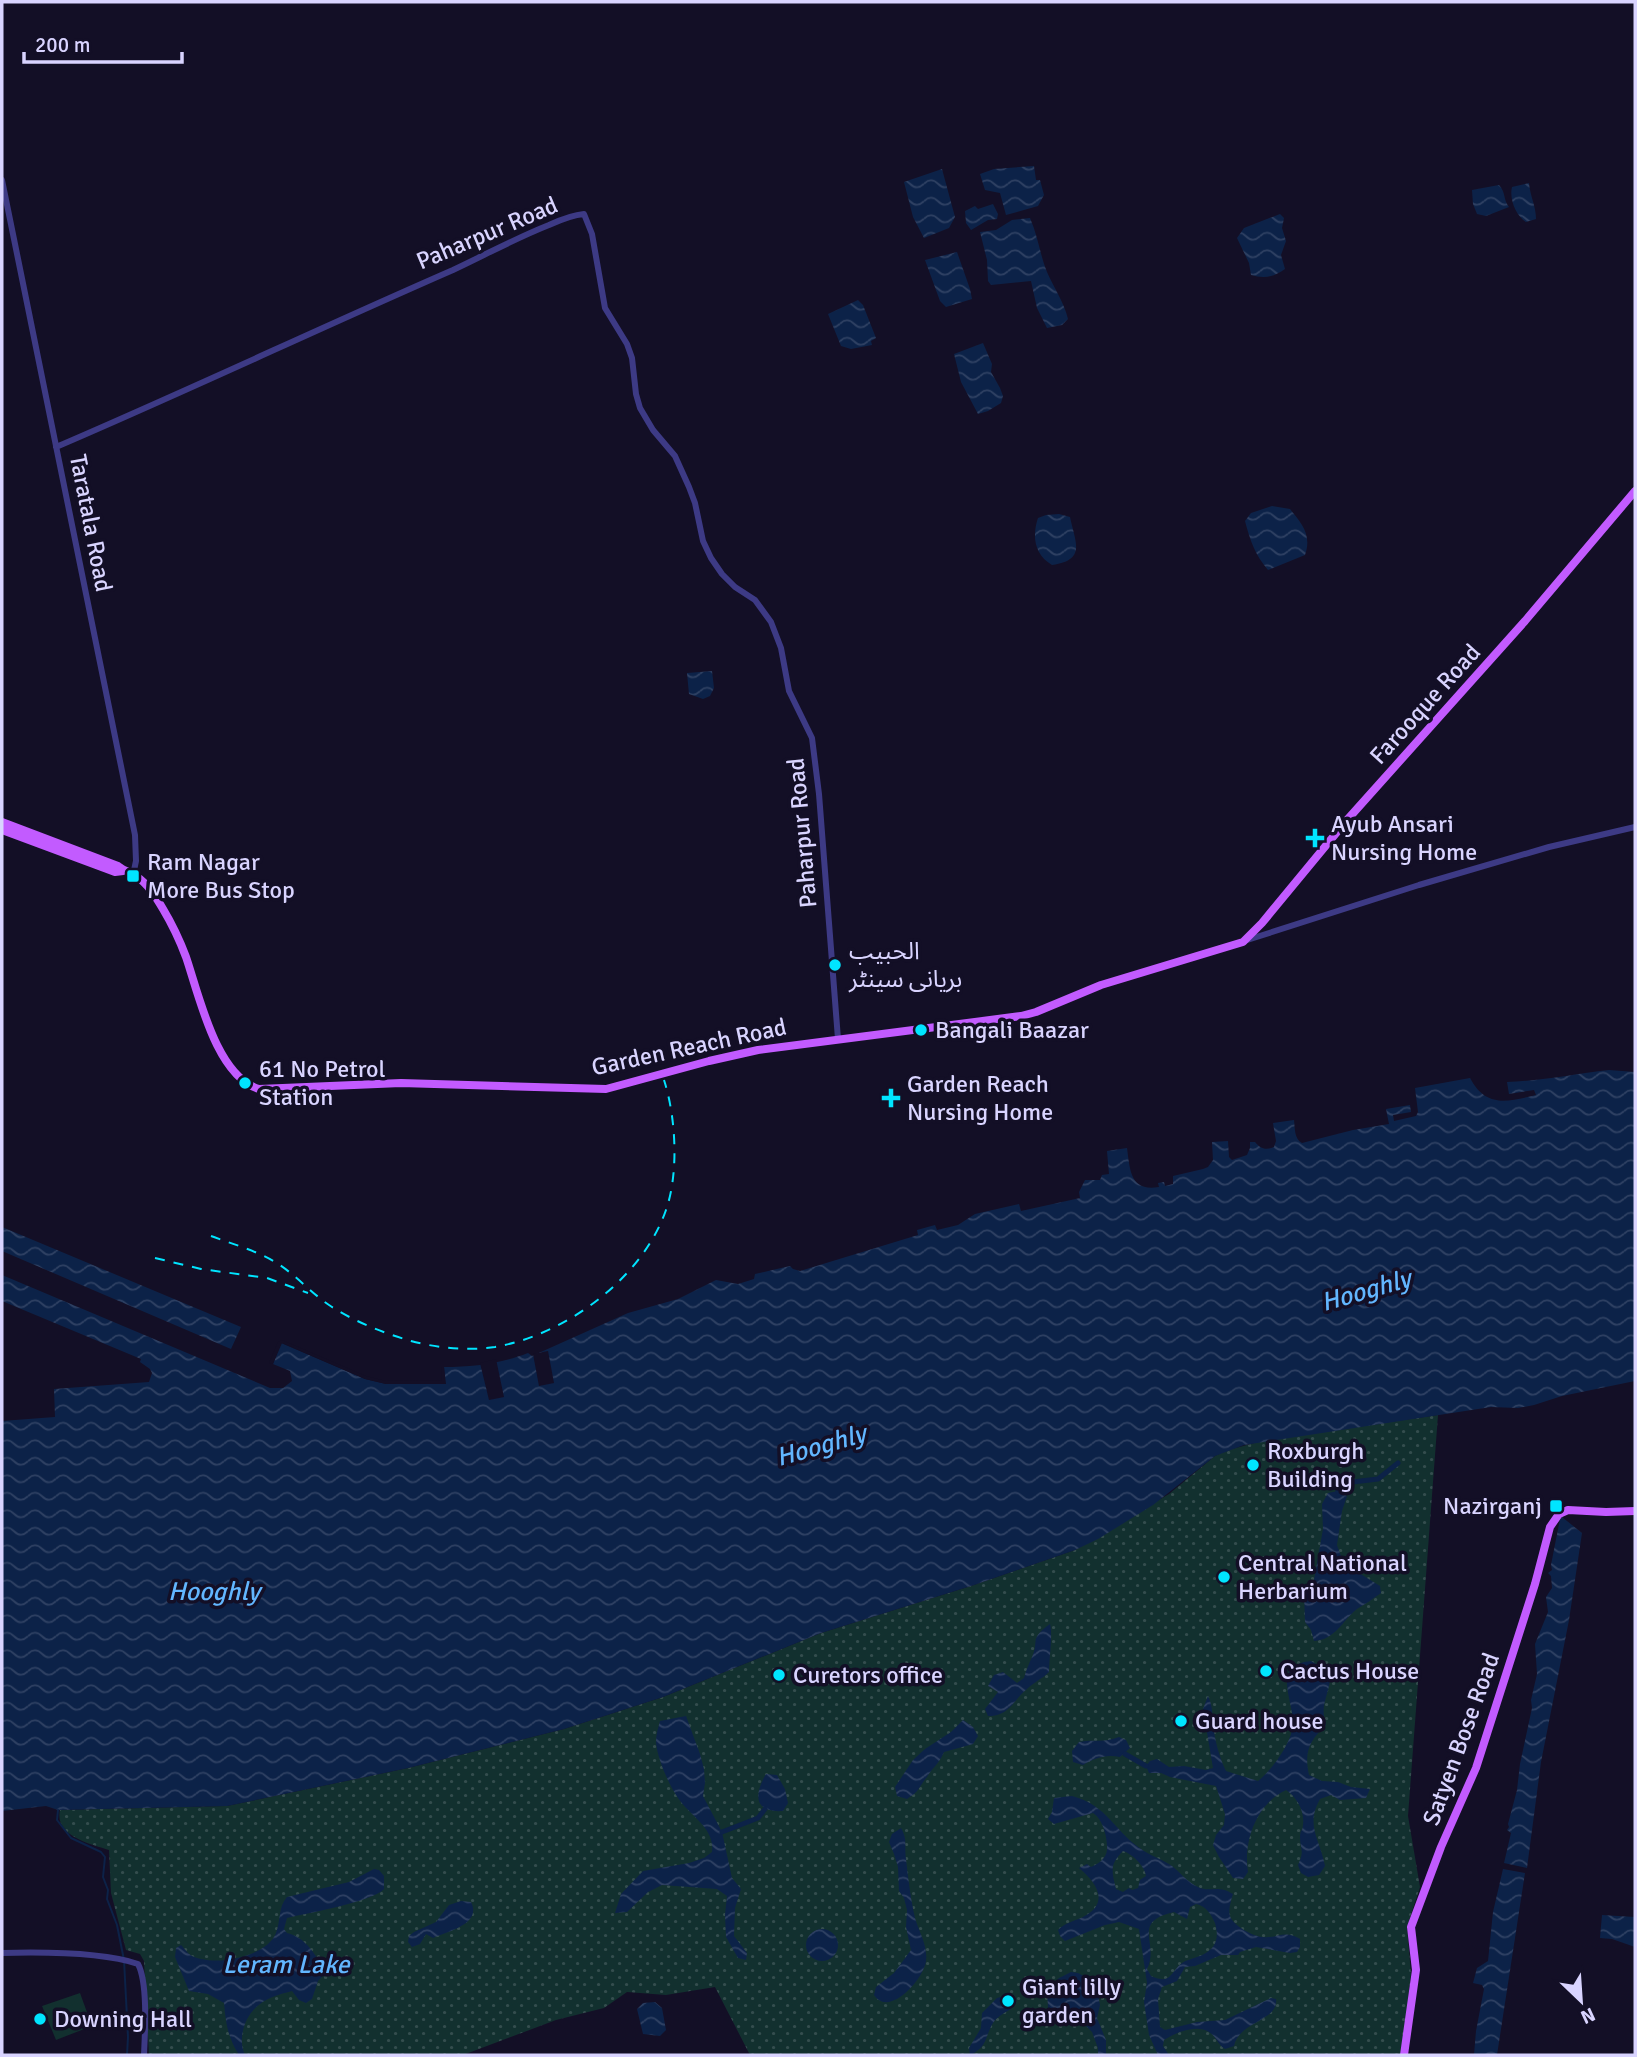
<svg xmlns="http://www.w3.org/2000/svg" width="1637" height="2057" font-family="Signika,'Noto Sans Arabic',sans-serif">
	<defs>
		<pattern id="park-dots" width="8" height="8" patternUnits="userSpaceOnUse" patternTransform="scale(1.75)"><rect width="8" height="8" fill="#12302f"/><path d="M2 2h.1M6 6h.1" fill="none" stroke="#344d4e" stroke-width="1.8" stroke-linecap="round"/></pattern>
		<pattern id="water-waves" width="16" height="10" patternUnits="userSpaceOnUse" patternTransform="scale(1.75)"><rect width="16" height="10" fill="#0c2248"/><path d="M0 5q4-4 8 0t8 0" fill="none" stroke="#2f4163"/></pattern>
	</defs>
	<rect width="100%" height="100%" fill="#130f26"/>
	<path fill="#12302f" d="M80,1993L92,2026L56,2040L42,2006Z"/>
	<path fill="url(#park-dots)" d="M1438,1415L1408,1816L1420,1887L1407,1927L1411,1974L1401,2055H750L715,1987L666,1995L627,1992L604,2008L556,2020L463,2055H149L144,1961L140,1954L126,1950L111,1893L109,1850C91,1844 54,1836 60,1810L227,1806L408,1768L564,1729L663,1697L821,1633L974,1585L1075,1550L1169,1494L1215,1456L1228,1450L1266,1440Z"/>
	<path fill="url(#water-waves)" fill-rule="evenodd" d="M1034,166L1036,180H1040L1044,195L1038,206L1006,215L1000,193L985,190L980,174L994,169Z
		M942,169L955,217L949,228L924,238L913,217L904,182Z
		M1529,183C1530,196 1536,206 1536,219L1526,222C1516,216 1509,199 1512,187Z
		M1499,185C1506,192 1503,200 1509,207L1486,216L1477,214L1473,204L1472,190Z
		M993,204L998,214L997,219L988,220L971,230L966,223L965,211L975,206L978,209Z
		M1280,214L1284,218L1282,228L1286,241L1281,255L1285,269C1274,277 1264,279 1251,275L1249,263L1237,238L1244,228Z
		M1030,218C1038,236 1040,255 1047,272C1054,288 1064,302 1068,319L1062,325L1047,328L1037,308L1031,281L991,285L988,281L987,260L980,232L996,230L1012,220Z
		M957,252L970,289L972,299L946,307L940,301L925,260Z
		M858,300L863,305L876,338L871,341L872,345L851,349L841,346L828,314Z
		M983,343L992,364L991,372L1000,388L1003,396L1001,403L988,411L978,414L961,382L954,354Z
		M1272,506L1290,509C1302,524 1312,535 1305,555L1268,570C1255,555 1250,540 1245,521L1251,513Z
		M1059,514L1070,517C1075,542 1087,560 1052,565C1034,554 1032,536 1038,518L1046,515Z
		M712,671L714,688L710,696L703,699L689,694L687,673Z
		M1609,1070L1635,1072V1381L1562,1396L1534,1405L1518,1408L1491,1407L1244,1445L1215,1456L1153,1505L1098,1539L1075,1550L974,1585L821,1633L663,1697L564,1729L408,1768L227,1806L58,1810L46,1806L2,1811V1421L55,1417L54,1389L149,1382L152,1373L150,1369L140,1362L141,1359L2,1301V1275L270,1388H283L292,1381L290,1371L273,1364L281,1343L365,1379L386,1384H445L444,1367C475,1367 499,1364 528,1353L532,1356L628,1313L678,1299L716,1280L738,1284L754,1279L755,1274L790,1266L793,1269L800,1271L918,1235L917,1230L935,1225L937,1230L958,1225L975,1214L1019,1204L1021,1211L1080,1198L1079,1192L1085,1180H1100L1102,1175L1109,1174L1107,1151L1127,1148C1130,1170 1130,1192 1159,1187L1158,1183L1164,1182L1165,1186L1173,1184V1176L1203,1169L1208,1167L1213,1160L1212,1142L1228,1141L1229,1157L1232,1160L1247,1155L1250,1148V1142H1255C1260,1148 1265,1151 1274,1147L1276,1141L1273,1123L1294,1120C1295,1128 1294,1139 1302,1143L1353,1130L1389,1124L1386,1109L1410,1105L1411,1112L1393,1115L1394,1121L1416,1116L1418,1112L1415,1088L1470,1078C1486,1108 1507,1102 1536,1095L1534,1090L1509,1094L1507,1082C1541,1081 1574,1074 1609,1070Z
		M2,1227L241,1327L231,1349L2,1251Z
		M1338,1491L1347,1496L1342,1511L1337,1545L1342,1559L1354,1570L1380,1586L1381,1593C1373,1599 1365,1604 1357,1609C1342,1621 1335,1640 1314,1641L1311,1630L1305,1622L1304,1594L1314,1580L1323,1529L1322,1504L1328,1493Z
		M1562,1517L1582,1533L1569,1620L1541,1762L1527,1868L1504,1863L1511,1833L1507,1830L1509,1827L1508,1824L1517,1790L1520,1764L1532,1708L1531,1700L1537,1674L1535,1644L1548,1612L1546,1597L1552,1588L1551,1576L1548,1573L1552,1570L1551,1565L1560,1519Z
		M1050,1624C1053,1634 1049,1659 1049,1672C1042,1679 1034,1682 1027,1689C1013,1700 1010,1716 988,1716L985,1709L998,1692L988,1686L994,1675L1003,1672L1017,1683L1024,1678C1026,1670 1029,1664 1032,1657C1040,1640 1028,1640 1050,1624Z
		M1311,1661L1323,1668L1330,1681C1327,1699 1320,1706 1326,1725C1309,1741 1304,1752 1309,1775L1322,1781L1338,1782L1351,1787L1370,1789L1366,1798L1340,1800L1331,1795L1320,1799C1305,1826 1320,1839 1325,1866L1319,1875L1308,1877L1301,1873L1298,1865C1305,1850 1300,1850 1300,1836C1301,1827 1302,1834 1303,1825C1305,1812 1297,1797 1286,1790C1256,1804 1243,1842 1248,1872L1243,1879L1233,1878L1219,1857L1213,1845L1216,1835L1224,1825L1225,1814L1216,1786L1170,1777L1161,1773H1149L1146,1766L1150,1761L1157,1759L1169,1767L1184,1766L1206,1770L1213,1768L1203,1709L1208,1696C1213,1706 1212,1715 1213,1725C1215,1740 1219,1757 1226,1771L1258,1781C1271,1771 1289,1746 1292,1730C1298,1704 1267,1666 1311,1661Z
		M686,1716L700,1754L704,1769L705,1783L703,1796L722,1832L732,1878L741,1889L735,1908L734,1936L747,1953L746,1960L738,1958L726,1937L725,1915L727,1896L717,1889L662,1885L648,1892L627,1912L615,1913L621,1894L643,1871L689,1863L704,1858L712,1852C715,1828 691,1817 678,1798C669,1785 657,1758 656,1742C656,1735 658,1728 660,1721Z
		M963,1720L973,1727L978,1736L973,1744L944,1752C939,1764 933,1767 927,1777C918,1788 920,1791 907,1799L897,1796L895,1787L913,1760L925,1749L951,1732Z
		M1119,1737L1126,1740L1130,1748L1120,1757C1106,1754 1095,1758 1083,1765L1073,1762L1072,1751L1079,1742C1093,1739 1104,1743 1119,1737Z
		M766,1774L777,1775L785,1789L788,1803L783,1811C755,1813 753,1796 766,1774Z
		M1072,1796C1108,1805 1114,1832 1144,1851C1153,1857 1164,1860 1172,1866C1181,1873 1187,1882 1198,1887C1209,1893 1218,1884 1233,1894C1231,1901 1228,1909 1230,1916C1233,1926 1253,1936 1262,1937C1278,1939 1283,1929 1300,1939V1947L1297,1952L1290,1953L1256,1947L1240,1952L1238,1955H1221L1195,1966L1185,1967L1177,1981L1162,1987L1158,1999L1160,2027L1165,2030L1197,2022L1225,2020L1271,1998L1276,1999C1279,2021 1239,2021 1234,2046L1225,2049C1218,2045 1216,2036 1209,2032C1196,2024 1175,2033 1164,2040L1163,2046L1169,2055H1158L1149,2035L1144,2002L1147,1983L1139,1929L1119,1922L1105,1925L1065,1941L1060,1936L1058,1930C1065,1923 1074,1921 1083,1917C1111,1903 1096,1882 1079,1868L1087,1864L1091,1867C1098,1864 1106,1859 1107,1850C1108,1839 1103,1819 1093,1813L1054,1824L1048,1819L1052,1812L1054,1798ZM1123,1851C1133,1854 1145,1867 1146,1876L1140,1880L1138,1888L1132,1890L1129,1888L1123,1892L1116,1889C1112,1871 1109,1865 1123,1851ZM1196,1904C1206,1906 1211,1914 1215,1923C1220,1940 1215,1951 1197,1957C1192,1959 1186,1960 1182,1963C1169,1973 1172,1985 1151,1976L1147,1969C1160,1943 1130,1922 1174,1912L1187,1919L1190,1907Z
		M901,1828C908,1840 904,1846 906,1859C908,1877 911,1902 915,1918C919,1932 928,1946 926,1961C924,1975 906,1997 892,2001C884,2004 878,2001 874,1995L876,1987L894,1973L911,1950L906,1927L907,1910L904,1898L899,1891L898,1867L894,1854L889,1842L892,1834Z
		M374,1869L379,1870L384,1876V1889C372,1902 308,1913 287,1918L284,1929L287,1933C306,1937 316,1956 326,1972L318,1981L312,1999L306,2003L299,2000L292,1991C281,1994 269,1997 260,2004C245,2014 237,2039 245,2055H239C228,2037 226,2025 224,2003L208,1994L189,1991L175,1957L176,1948L181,1945C185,1949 188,1954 192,1956C214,1967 267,1957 276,1933C281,1920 278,1907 287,1897L349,1882Z
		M1503,1869L1525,1873L1497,2055H1474L1476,2031L1484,1989L1482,1985L1473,1983L1477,1968L1488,1961L1493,1912Z
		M461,1901L471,1902C482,1924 449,1931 433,1938L426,1934L420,1944L412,1947L408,1942L409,1936L414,1932L436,1922L449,1905Z
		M1602,1915L1635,1917V1947L1612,1939L1600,1938Z
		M806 1945a16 16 0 1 1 32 0a16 16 0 1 1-32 0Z
		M1071,1972L1078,1973L1091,1980L1097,1990L1100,2005L1097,2018L1106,2040V2055H1098V2048L1092,2032L1085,2025L1062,2020L1048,2008L1047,1990L1059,1978Z
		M1004,1996L1009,1999L1012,2004L1011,2009C1004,2013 997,2017 993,2023C985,2036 988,2047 970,2055L969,2048L981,2028L982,2013L997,1998Z
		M655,2002L662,2008L666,2030L660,2036L643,2034L637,2009L643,2003Z"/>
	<path fill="#130f26" d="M282,1340L366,1376L386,1381L442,1380L441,1367H444L446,1384H386L365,1379L282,1343L273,1364L269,1363L278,1342Z
		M548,1351L554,1383L539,1386L533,1354Z
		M496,1359L504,1397L489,1400L480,1363Z"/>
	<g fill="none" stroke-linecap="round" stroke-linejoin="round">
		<path stroke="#0c2248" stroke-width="2" d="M58,1810L57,1820L71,1838L101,1852L105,1857L103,1877L108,1890L107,1899L117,1925L124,1960L128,2037L127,2055"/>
		<path stroke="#0c2248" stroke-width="5" d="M1338,1491L1344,1483L1378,1479L1398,1463
			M1125,1754L1146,1766
			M722,1832L758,1818L765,1809"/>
		<path stroke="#3d3a85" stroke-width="6" d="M2,180L135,835L136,861L133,875
			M56,447C189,390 320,328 453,270C485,255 516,238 549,225C560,220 572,215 584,214L592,234L605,308L627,344L632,358L636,394L640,408L653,430L675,456L689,487L695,503L703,541L711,558L722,574L735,587L755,600L771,622L781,648L789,691L812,738L819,794L838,1039
			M1244,941L1419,885L1549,847L1635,827
			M2,1953C40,1952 102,1952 138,1964C148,1983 145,2032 144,2055"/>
		<path stroke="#c25bff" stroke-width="8" d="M2,822L118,866C124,871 130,872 136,876C148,884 156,897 163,909C172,924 180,941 186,957C199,995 216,1076 259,1089L401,1083L606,1089L709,1061L758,1050L1021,1016L1036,1012L1101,985L1243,942L1262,923L1347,820L1525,621L1635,491
			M2,830L115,872L123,871
			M1404,2055L1416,1970L1411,1927L1441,1847L1476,1768L1535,1584L1550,1527L1559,1514L1568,1510L1606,1512L1635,1511"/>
		<path stroke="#00e5ff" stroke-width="2" stroke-dasharray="10 9" stroke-linecap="butt" d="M211,1236C232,1244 255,1250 275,1262C295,1274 310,1292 329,1305C353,1321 383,1333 411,1341C437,1348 468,1351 495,1347C565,1335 642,1279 666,1210C679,1173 676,1117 664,1080
			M155,1258L201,1269L267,1278L308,1293"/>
	</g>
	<g fill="#00e5ff" stroke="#130f26" stroke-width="2.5">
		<path d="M1311.5 827.5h7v7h7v7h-7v7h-7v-7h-7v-7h7z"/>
		<rect x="126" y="869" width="14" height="14" rx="3.5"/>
		<circle cx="835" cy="965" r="7"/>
		<circle cx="921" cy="1030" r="7"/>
		<circle cx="245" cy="1083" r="7"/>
		<path d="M887.5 1087.5h7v7h7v7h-7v7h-7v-7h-7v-7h7z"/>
		<circle cx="1253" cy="1465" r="7"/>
		<rect x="1549" y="1499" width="14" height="14" rx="3.5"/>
		<circle cx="1224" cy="1577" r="7"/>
		<circle cx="1266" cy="1671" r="7"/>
		<circle cx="779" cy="1675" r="7"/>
		<circle cx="1181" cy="1721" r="7"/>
		<circle cx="1008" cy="2001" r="7"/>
		<circle cx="40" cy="2019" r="7"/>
	</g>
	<g text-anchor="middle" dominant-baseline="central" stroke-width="7" stroke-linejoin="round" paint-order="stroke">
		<g font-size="24" fill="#d9d4ff" stroke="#130f26">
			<text transform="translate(487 233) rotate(-23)">Paharpur Road</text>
			<text transform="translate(91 523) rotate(79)">Taratala Road</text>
			<text transform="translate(1425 704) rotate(-48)">Farooque Road</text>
			<text transform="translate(802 833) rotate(-95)">Paharpur Road</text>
			<text transform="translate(689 1047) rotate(-12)">Garden Reach Road</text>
			<text transform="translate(1461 1739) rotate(-70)">Satyen Bose Road</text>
		</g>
		<g font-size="24" fill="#d9d4ff" stroke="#130f26" text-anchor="start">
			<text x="1331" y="824">Ayub Ansari<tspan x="1331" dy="28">Nursing Home</tspan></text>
			<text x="147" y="862">Ram Nagar<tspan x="147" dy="28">More Bus Stop</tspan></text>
			<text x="849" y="951">الحبیب<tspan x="849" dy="28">بریانی سینٹر</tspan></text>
			<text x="935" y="1030">Bangali Baazar</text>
			<text x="259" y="1069">61 No Petrol<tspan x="259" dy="28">Station</tspan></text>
			<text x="907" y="1084">Garden Reach<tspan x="907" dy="28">Nursing Home</tspan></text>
			<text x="1267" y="1451">Roxburgh<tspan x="1267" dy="28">Building</tspan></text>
			<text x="1542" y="1506" text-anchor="end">Nazirganj</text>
			<text x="1238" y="1563">Central National<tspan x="1238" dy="28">Herbarium</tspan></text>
			<text x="1280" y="1671">Cactus House</text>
			<text x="793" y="1675">Curetors office</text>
			<text x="1195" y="1721">Guard house</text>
			<text x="1022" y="1987">Giant lilly<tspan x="1022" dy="28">garden</tspan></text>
			<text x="54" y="2019">Downing Hall</text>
		</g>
		<g font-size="26" font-style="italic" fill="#62b6ff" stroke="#130f26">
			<text transform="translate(1366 1291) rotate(-16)">Hooghly</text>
			<text transform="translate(821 1446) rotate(-16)">Hooghly</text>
			<text x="214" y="1592">Hooghly</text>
			<text x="286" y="1965">Leram Lake</text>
		</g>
	</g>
	<rect width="1637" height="2057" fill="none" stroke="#d9d4ff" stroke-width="7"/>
	<g transform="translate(1581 2001) rotate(155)" stroke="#130f26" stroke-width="5" paint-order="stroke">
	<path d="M0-5L12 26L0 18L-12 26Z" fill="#d9d4ff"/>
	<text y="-10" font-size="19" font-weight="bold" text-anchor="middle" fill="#d9d4ff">N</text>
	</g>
	<path d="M24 52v10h158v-10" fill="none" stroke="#d9d4ff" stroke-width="3.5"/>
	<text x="35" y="52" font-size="21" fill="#d9d4ff" stroke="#130f26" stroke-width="5" paint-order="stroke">200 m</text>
</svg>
